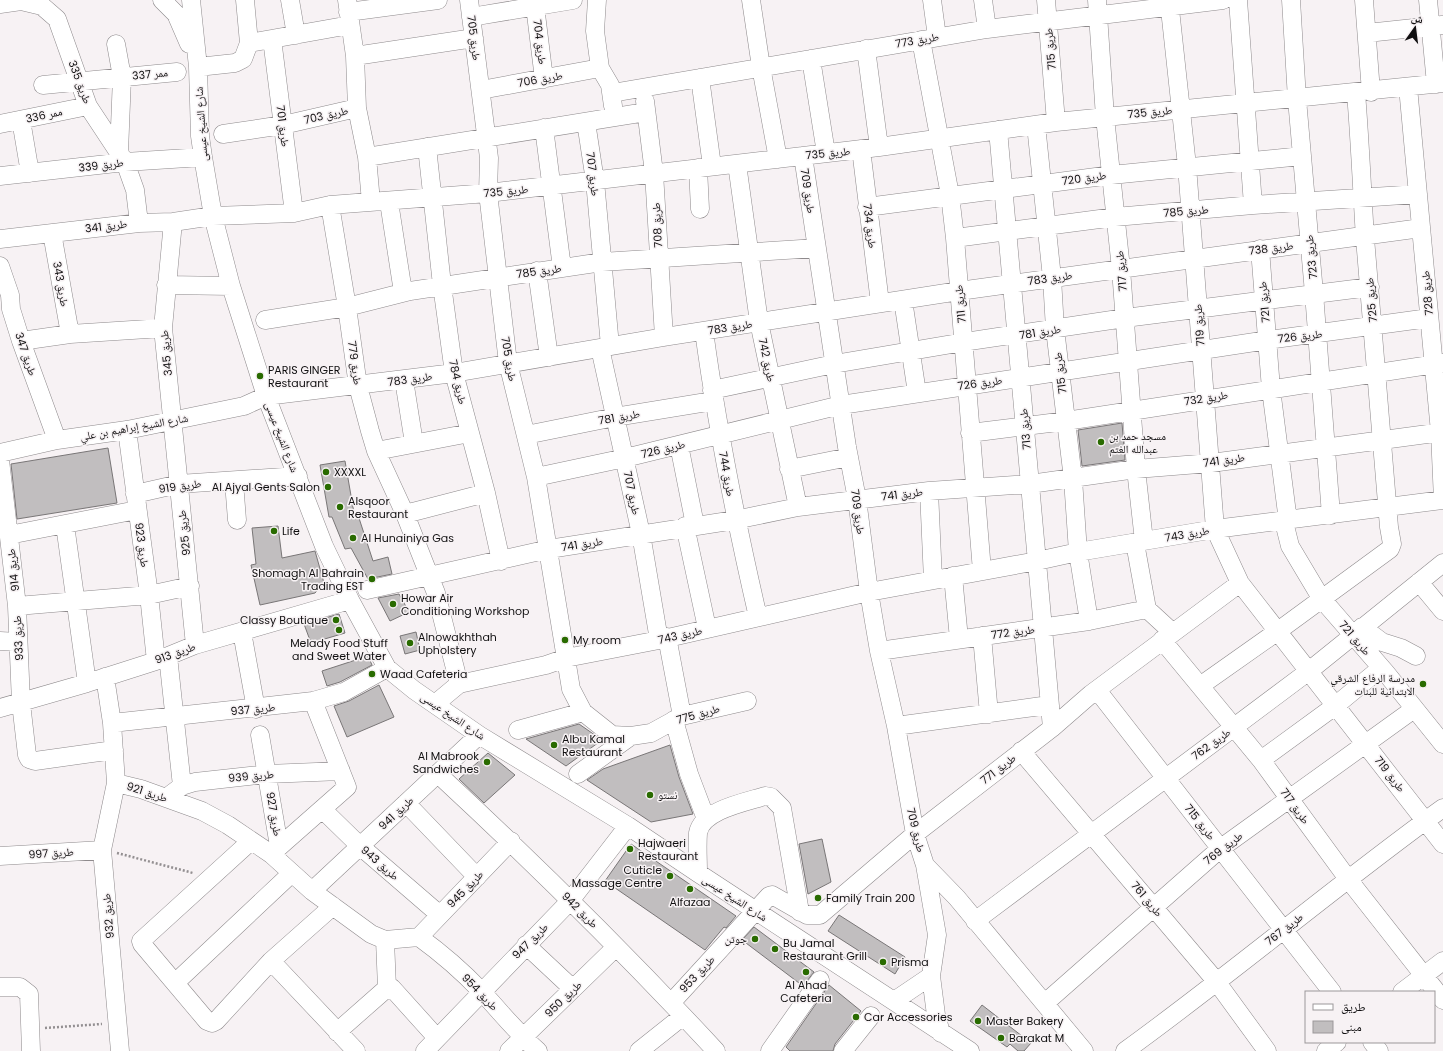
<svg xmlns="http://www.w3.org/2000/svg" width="1443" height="1051" font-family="Poppins,'Noto Naskh Arabic',sans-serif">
	<rect width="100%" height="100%" fill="#f7f2f4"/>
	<path fill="#c1bebf" stroke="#797677" d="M1122,423L1125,460L1082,466L1078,430Z
		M108,448L117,503L17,519L11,464Z
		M345,461L354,513L357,512L373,561L388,557L392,574L368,579L351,548L345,549L332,517H329L320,465Z
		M278,526L282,558L315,551L324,583L315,593L260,605L251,565L256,564L252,528Z
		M399,594L409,612L390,621L378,598Z
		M339,614L345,633L311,643L304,624Z
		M416,632L420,650L405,654L400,636Z
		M368,656L372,665L340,682L327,686L322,671Z
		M379,685L394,717L347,737L334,706L349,701Z
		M579,724L602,740L566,766L526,739Z
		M670,745L679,777L693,814L651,822L587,780L603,769Z
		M488,753L515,775L484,803L459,779Z
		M822,839L831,882L808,894L799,844Z
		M631,844L736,916L726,928L724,927L705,950L605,881Z
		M839,915L905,957L895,974L828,931Z
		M754,927L814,972L803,986L742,940Z
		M829,985L861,1011L835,1044L833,1051H790L786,1047Z
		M982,1005L1031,1043L1024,1051H1018L1010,1044L1007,1047L970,1021Z"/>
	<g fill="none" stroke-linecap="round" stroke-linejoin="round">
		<g stroke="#8e8a8c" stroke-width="19">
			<path id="minor" d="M162,0L176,14L189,44
				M191,0L198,67L200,136L203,157L213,216L231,286L266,396L324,546L350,600L387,668L414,690L479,735L628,826L698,873L970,1051
				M245,0L249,43
				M290,0L296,35
				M347,0L355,56L357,108L367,157L371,202
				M469,0L489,158L488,193L508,363L536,477L571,689L583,712
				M597,0L595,31L600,68L610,85L613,106
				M751,0L761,67L778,159
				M932,0L937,37
				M983,0L987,29
				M1046,0L1056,122
				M1097,0L1105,117L1121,269L1136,469L1144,541
				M1169,0L1187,166L1215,529L1240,583L1443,844
				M1238,0L1253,205
				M1291,0L1297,99L1314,293L1331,515
				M1364,0L1371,92
				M1428,0L1436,84
				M0,4L21,1L42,6L57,19L88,106L125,162L135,190L139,223
				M535,6L544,79
				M348,12L438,0
				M471,17L573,0
				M1367,33L1442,25
				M272,39L294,213
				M921,40L950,195L955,238L982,571
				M116,44L122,77L119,152
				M866,49L879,147
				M355,56L474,38
				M811,59L826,153
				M198,67L235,63L243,59L249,43L350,25
				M700,78L712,166
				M43,85L177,72
				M1408,87L1440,432L1443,500
				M481,90L600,68
				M612,93L987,29L1223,0
				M645,101L654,173L664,337
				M21,120L30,173
				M586,122L595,181L610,346
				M0,124L88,106
				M1036,125L1052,278L1055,329L1073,479L1078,552L1089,621
				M544,128L562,268
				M998,130L1052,728
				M223,134L283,125L357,108
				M427,147L442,285L454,373L486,493L501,561
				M861,149L880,303
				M803,156L847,447L857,499L869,592L879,651L896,726L915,834L925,865L937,935L931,976L936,1015L941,1033
				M367,157L646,112
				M737,164L759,322L798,507
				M698,168L700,209
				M0,176L125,162L203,157
				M389,202L403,292
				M330,205L347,307L358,386L370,431L376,451L405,514L436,593L459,684
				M867,207L1111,175L1302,156
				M173,222L163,328L195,645
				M52,233L70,334
				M955,238L1115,217L1253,205L1418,194
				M0,239L139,223L173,222L213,216L294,213L330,205L488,193L879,147L1056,122L1443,83
				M1260,249L1271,389L1288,521
				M0,266L10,295L11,309L21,341L57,440
				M537,271L549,357
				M166,285L231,286
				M903,300L917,393
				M265,320L347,307L410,291L602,262L817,248
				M704,331C717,427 736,522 758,617
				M21,341L70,334L163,328
				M600,348L641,534L659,640
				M404,380L414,443
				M712,390L834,364L964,342L1125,318L1370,287
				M127,430L149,595L156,661
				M970,433L1066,421L1443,363
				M526,435L615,417L713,401
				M679,445L695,525
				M376,451L470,433
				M0,453L57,440L127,430L244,406L266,396L454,373L664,337L959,291L1421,228
				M0,460L17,606
				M789,469L849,457
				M536,477L625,458L841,405L1268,340L1429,318
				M234,482L237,520
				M929,491L933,580
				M135,494L179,484L298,476
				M405,514L486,493
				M1284,522L1290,546L1321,598L1386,673L1443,744
				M65,525L87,683
				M685,526L707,628
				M9,535L137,510
				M1135,543L1147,609L1172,632
				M953,576L959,639
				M1419,582L1443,611
				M367,590L549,549L735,520L798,507L929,491L1030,484L1136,469L1211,463L1443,432
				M1362,627L1382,642L1401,648L1416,656
				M242,632L256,709
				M982,636L989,714
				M667,637L682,716
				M1162,640L1261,760L1348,879L1443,1000
				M0,641L18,642
				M879,651L1089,621L1147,609
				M168,656L182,786
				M105,677L112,723L116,783L141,789L202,811L228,825L271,854L312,891L371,934L385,940L419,937
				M1200,686L1278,631L1390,549L1392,544L1389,527C1381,430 1373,334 1365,238C1362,190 1360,141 1356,93
				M1097,690L1332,992
				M435,704L459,684L546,665L566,658L659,640L869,592L1037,561L1078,552L1215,529L1443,500
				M0,708L87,683L156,661L195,645L350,600
				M674,720L689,774L706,819
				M112,723L313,701L344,692L387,668
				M896,726L1049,705
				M518,730L583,712L612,735L631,736L651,733L682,716L747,701
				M260,735L279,846
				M114,750L35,761L29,759L27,755L21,703L17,606L149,595L190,586
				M1021,751L1216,981L1267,1051
				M1261,760L1335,706L1381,668
				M438,774C534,863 627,955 716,1051
				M578,774L631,736
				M116,783L102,850L120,1051
				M166,798L182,786L195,782L267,774L341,771
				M406,803L477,877
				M322,809L360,846L440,915
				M251,841L141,941L142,944L207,1021L212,1023L216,1021L271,961L333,906
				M271,854L347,787L313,701
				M0,856L102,850
				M925,865L957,898L1084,1051
				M698,873C698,860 697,846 698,833C702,810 746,802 765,796L771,797L782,808L800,912
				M312,891L479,735
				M975,921L1309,671L1443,563
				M419,937C441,953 462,971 481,991C500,1011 517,1033 538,1051
				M419,937L511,841
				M385,940L387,988
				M526,945L573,989
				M271,961L356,1051
				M175,983L292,873
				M0,987H20L29,994L31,1051
				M1402,992L1443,961
				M894,1001L931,976
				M671,1003L769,896L772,895L807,915H820L915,834L1052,728L1091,694L1240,583
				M1045,1003L1221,848L1414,709
				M337,1032L387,988H392L437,1038
				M1372,1042L1379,1051
				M425,1051L570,901L628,826
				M509,1051L616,947
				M639,1051L683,1016
				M770,1051L820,980
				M843,1051L871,1016
				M1125,1051C1233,973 1335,886 1443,808
				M1326,1051L1337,1042"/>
		</g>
		<path stroke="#938f91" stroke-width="2.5" stroke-dasharray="2 2" stroke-linecap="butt" d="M117,853L193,873
			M45,1028L102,1024"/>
		<use href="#minor" stroke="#fff" stroke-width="18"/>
	</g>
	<g fill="#296b00" stroke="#f7f2f4" stroke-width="1.5">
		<circle cx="260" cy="376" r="4"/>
		<circle cx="1101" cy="442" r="4"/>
		<circle cx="326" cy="472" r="4"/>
		<circle cx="328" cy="487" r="4"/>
		<circle cx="340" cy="507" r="4"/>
		<circle cx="274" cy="531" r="4"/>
		<circle cx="353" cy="538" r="4"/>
		<circle cx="372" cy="579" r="4"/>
		<circle cx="393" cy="604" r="4"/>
		<circle cx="336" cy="620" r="4"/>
		<circle cx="339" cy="630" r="4"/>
		<circle cx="565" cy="640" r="4"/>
		<circle cx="410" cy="643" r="4"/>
		<circle cx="372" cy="674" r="4"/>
		<circle cx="1423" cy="684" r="4"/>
		<circle cx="554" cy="745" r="4"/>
		<circle cx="487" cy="762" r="4"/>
		<circle cx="650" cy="795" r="4"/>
		<circle cx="630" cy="849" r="4"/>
		<circle cx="670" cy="876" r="4"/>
		<circle cx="690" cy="889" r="4"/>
		<circle cx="818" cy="898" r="4"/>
		<circle cx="755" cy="939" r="4"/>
		<circle cx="775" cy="949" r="4"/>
		<circle cx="883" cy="962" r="4"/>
		<circle cx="806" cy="972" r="4"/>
		<circle cx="856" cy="1017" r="4"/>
		<circle cx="978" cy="1021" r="4"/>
		<circle cx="1001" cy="1038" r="4"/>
	</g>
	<g text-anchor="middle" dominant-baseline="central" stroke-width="3" stroke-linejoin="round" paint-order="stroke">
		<g font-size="11" fill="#100f10" stroke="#f7f2f4">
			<text transform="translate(474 38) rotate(83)">طريق 705</text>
			<text transform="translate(917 40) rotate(-10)">طريق 773</text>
			<text transform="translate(540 42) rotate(83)">طريق 704</text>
			<text transform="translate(1050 49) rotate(-95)">طريق 715</text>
			<text transform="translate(150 74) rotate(-6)">ممر 337</text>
			<text transform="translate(540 79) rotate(-10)">طريق 706</text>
			<text transform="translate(80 82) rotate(69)">طريق 335</text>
			<text transform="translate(1150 112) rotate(-6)">طريق 735</text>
			<text transform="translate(44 115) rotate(-12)">ممر 336</text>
			<text transform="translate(326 115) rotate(-13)">طريق 703</text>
			<text transform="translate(201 124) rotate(-94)">شارع الشيخ عيسى</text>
			<text transform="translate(283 126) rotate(83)">طريق 701</text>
			<text transform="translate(828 153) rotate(-6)">طريق 735</text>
			<text transform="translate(101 165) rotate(-7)">طريق 339</text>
			<text transform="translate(593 174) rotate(83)">طريق 707</text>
			<text transform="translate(1084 178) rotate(-8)">طريق 720</text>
			<text transform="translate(506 191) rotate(-6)">طريق 735</text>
			<text transform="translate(808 191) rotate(81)">طريق 709</text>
			<text transform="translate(1186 211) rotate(-5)">طريق 785</text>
			<text transform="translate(657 225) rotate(-93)">طريق 708</text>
			<text transform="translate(106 226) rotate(-7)">طريق 341</text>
			<text transform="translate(870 226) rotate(83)">طريق 734</text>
			<text transform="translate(1271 248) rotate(-7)">طريق 738</text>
			<text transform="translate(1311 257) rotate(-96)">طريق 723</text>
			<text transform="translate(539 271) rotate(-8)">طريق 785</text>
			<text transform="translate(1121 271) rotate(-95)">طريق 717</text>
			<text transform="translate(1050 278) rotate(-8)">طريق 783</text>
			<text transform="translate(61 284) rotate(80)">طريق 343</text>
			<text transform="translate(1427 293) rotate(-95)">طريق 728</text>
			<text transform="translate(1371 300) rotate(-95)">طريق 725</text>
			<text transform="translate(1264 302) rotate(-95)">طريق 721</text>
			<text transform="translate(960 304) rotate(-95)">طريق 711</text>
			<text transform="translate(1199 325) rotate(-94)">طريق 719</text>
			<text transform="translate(730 327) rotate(-9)">طريق 783</text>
			<text transform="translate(1040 332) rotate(-9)">طريق 781</text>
			<text transform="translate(1300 336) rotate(-7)">طريق 726</text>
			<text transform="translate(166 353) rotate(-95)">طريق 345</text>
			<text transform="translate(26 354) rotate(71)">طريق 347</text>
			<text transform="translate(509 359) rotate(80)">طريق 705</text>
			<text transform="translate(767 360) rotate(78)">طريق 742</text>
			<text transform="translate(355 363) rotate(82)">طريق 779</text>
			<text transform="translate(1060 373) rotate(-97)">طريق 715</text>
			<text transform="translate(410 379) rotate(-8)">طريق 783</text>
			<text transform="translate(458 382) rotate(77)">طريق 784</text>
			<text transform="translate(980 383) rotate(-8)">طريق 726</text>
			<text transform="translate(1206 398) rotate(-9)">طريق 732</text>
			<text transform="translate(619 417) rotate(-10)">طريق 781</text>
			<text transform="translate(134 427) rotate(-10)">شارع الشيخ إبراهيم بن علي</text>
			<text transform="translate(1025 429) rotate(-95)">طريق 713</text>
			<text transform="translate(282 437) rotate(69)">شارع الشيخ عيسى</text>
			<text transform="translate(663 449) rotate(-14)">طريق 726</text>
			<text transform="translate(1224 460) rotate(-8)">طريق 741</text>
			<text transform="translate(727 474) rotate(80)">طريق 744</text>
			<text transform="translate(180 486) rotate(-8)">طريق 919</text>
			<text transform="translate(632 493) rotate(78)">طريق 707</text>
			<text transform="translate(902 494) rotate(-7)">طريق 741</text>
			<text transform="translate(858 512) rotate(82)">طريق 709</text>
			<text transform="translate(184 533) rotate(-96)">طريق 925</text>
			<text transform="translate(1187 534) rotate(-10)">طريق 743</text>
			<text transform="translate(582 544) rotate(-9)">طريق 741</text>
			<text transform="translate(142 545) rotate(82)">طريق 923</text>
			<text transform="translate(13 570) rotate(-96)">طريق 914</text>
			<text transform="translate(1013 632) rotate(-8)">طريق 772</text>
			<text transform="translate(680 635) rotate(-13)">طريق 743</text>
			<text transform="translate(18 638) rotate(-93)">طريق 933</text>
			<text transform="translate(1355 638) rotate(49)">طريق 721</text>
			<text transform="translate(175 653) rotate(-20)">طريق 913</text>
			<text transform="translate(253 709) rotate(-6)">طريق 937</text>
			<text transform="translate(698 714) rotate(-16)">طريق 775</text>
			<text transform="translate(453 716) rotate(34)">شارع الشيخ عيسى</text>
			<text transform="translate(1211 744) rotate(-36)">طريق 762</text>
			<text transform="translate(998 769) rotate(-38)">طريق 771</text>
			<text transform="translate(1390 774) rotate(52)">طريق 719</text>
			<text transform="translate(251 776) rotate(-5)">طريق 939</text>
			<text transform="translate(147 792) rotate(18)">طريق 921</text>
			<text transform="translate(1295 806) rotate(54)">طريق 717</text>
			<text transform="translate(396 813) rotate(-43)">طريق 941</text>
			<text transform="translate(274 814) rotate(80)">طريق 927</text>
			<text transform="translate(1200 822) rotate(52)">طريق 715</text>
			<text transform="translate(916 830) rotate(76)">طريق 709</text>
			<text transform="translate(1223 848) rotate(-38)">طريق 769</text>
			<text transform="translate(51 853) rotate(-4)">طريق 997</text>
			<text transform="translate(380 863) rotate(41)">طريق 943</text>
			<text transform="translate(465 889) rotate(-46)">طريق 945</text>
			<text transform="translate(735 898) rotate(33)">شارع الشيخ عيسى</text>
			<text transform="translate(1147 899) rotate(50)">طريق 761</text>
			<text transform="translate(580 910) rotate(45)">طريق 942</text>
			<text transform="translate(108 916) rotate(-95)">طريق 932</text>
			<text transform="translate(1284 929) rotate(-38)">طريق 767</text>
			<text transform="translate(530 941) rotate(-45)">طريق 947</text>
			<text transform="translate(697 974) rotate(-47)">طريق 953</text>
			<text transform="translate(480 992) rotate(46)">طريق 954</text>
			<text transform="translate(563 999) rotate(-44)">طريق 950</text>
		</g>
		<g font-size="11" fill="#100f10" stroke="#f7f2f4" text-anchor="start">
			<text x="268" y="370">PARIS GINGER<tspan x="268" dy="13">Restaurant</tspan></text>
			<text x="1109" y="436">مسجد حمد بن<tspan x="1109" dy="13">عبدالله الغتم</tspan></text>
			<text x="334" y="472">XXXXL</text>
			<text x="320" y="487" text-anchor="end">Al Ajyal Gents Salon</text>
			<text x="348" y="501">Alsqoor<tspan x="348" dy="13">Restaurant</tspan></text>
			<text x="282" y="531">Life</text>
			<text x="361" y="538">Al Hunainiya Gas</text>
			<text x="364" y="573" text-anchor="end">Shomagh Al Bahrain<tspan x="364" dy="13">Trading EST</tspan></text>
			<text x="401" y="598">Howar Air<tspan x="401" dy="13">Conditioning Workshop</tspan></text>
			<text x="328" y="620" text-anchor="end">Classy Boutique</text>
			<text x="418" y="637">Alnowakhthah<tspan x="418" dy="13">Upholstery</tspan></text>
			<text x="573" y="640">My room</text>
			<text x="339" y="643" text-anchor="middle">Melady Food Stuff<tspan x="339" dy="13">and Sweet Water</tspan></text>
			<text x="380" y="674">Waad Cafeteria</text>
			<text x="1415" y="678" text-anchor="end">مدرسة الرفاع الشرقي<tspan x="1415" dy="13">الابتدائية للبنات</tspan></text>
			<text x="562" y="739">Albu Kamal<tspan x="562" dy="13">Restaurant</tspan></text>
			<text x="479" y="756" text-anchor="end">Al Mabrook<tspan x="479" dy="13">Sandwiches</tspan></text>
			<text x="658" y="795">نستو</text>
			<text x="638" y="843">Hajwaeri<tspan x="638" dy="13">Restaurant</tspan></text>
			<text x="662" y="870" text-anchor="end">Cuticle<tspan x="662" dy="13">Massage Centre</tspan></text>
			<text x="826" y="898">Family Train 200</text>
			<text x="690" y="902" text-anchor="middle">Alfazaa</text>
			<text x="747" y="939" text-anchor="end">جوتن</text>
			<text x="783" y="943">Bu Jamal<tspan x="783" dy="13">Restaurant Grill</tspan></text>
			<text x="891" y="962">Prisma</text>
			<text x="806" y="985" text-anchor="middle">Al Ahad<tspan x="806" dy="13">Cafeteria</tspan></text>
			<text x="864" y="1017">Car Accessories</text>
			<text x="986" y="1021">Master Bakery</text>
			<text x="1009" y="1038">Barakat M</text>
		</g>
	</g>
	<rect x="1305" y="991" width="130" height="52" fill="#f7f2f4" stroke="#9b9799"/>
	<rect x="1313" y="1004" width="20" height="6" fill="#ffffff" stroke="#9b9799"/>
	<text x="1341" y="1011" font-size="12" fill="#100f10">طريق</text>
	<rect x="1313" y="1021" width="20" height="12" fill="#c1bebf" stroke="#9b9799"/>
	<text x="1341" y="1031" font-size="12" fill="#100f10">مبنى</text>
	<g transform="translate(1415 28) rotate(14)" stroke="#f7f2f4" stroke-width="3" paint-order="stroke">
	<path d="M0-3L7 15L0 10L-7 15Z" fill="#100f10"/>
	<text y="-6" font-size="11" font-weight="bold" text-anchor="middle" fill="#100f10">ش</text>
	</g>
</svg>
